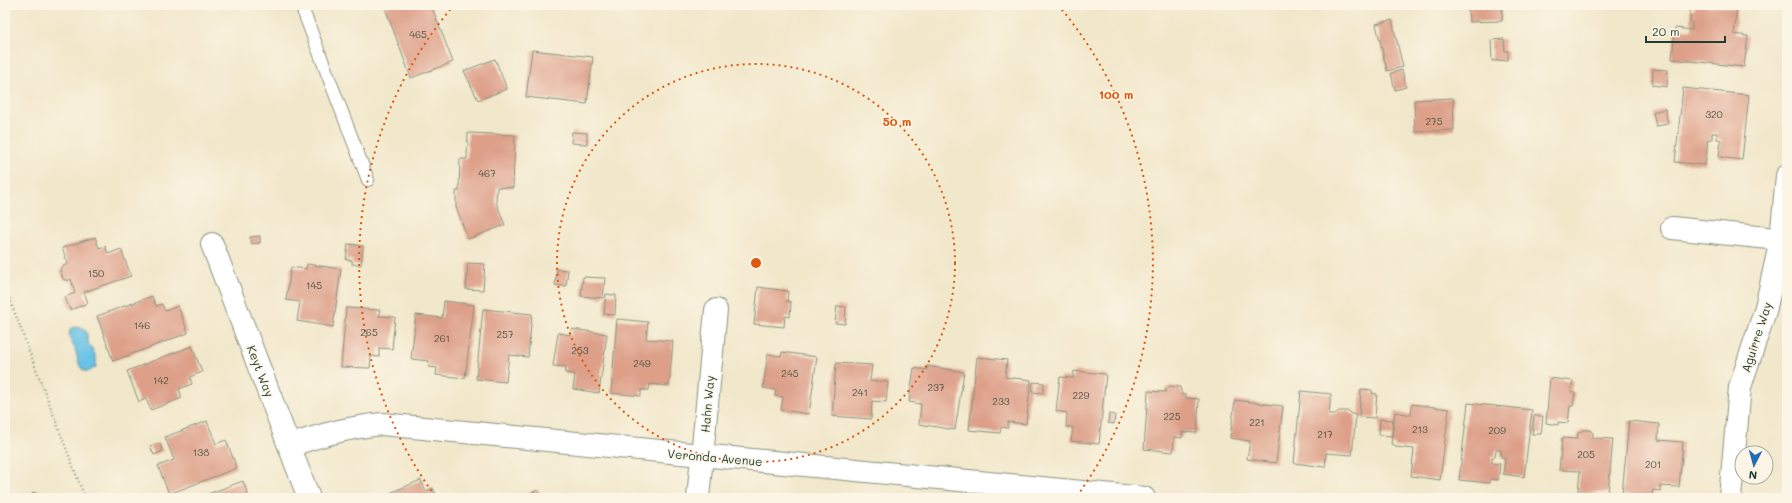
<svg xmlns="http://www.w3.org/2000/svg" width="1792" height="503" font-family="Mali,sans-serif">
	<rect width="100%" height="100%" fill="#fcf5e5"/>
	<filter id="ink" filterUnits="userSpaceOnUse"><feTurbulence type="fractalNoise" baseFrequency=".025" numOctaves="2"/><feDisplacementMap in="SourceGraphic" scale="8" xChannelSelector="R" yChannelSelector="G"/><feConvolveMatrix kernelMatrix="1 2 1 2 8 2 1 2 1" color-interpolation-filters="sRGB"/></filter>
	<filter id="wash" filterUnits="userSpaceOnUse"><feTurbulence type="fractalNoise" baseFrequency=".012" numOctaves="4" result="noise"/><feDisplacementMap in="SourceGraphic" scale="16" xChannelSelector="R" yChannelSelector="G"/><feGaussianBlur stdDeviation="0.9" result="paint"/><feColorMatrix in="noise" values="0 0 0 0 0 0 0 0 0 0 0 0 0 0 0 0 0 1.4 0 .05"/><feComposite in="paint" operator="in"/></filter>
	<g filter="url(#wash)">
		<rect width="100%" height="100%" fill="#f1e7ca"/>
		<path fill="#67c3e5" stroke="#43808c" d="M77,327C92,330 84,338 90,346C95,353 97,358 96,367L88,372C77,370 78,356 75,349C71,341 67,337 71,328Z"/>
		<g id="blocks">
			<path fill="#dd9f88" d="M384,5H431L453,62L411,78Z
				M1468,5H1502V21L1469,22Z
				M1695,5L1737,8L1734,34L1748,36L1744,67L1672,59L1675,28L1692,30V24L1690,21V10L1695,8Z
				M1392,20L1403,67L1387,71L1376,24Z
				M1504,39L1505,51H1508V60L1492,61L1491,40Z
				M532,50L593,57L587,104L526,97Z
				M495,59L507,89L478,100L464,71Z
				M1653,69L1668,70L1667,87L1652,85Z
				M1402,70L1406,87L1395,90L1391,73Z
				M1683,88L1749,95L1742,160L1719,157L1721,140L1717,139V133H1712V139H1708L1705,165L1675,162Z
				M1453,98L1454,130L1415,132L1414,100Z
				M1665,109L1668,124L1656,126L1653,112Z
				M572,132L587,133V144L571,143Z
				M468,133L515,135L513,188L497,187L496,202L505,225L468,239L456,207V191H459L460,159H467Z
				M260,236V243L251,244L250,237Z
				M95,237L99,248L105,246L108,254L121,249L131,276L84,292L88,303L70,310L65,297L75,293L71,279L68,281L63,279L60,270L63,266L68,264L62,248Z
				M348,244L363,246L361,265L352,264V260H346Z
				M468,263L485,264L483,290L466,289Z
				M307,264L341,269L333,327L297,321L300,302L286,300L291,267L306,269Z
				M557,269L568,270L566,286L555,285Z
				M583,277L605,278L603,298L581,296Z
				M758,287L788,291L787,301L791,302L790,317L785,316L784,327L754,324Z
				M606,294L616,295L615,315L604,314Z
				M152,296L156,306L162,304L165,311L178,306L188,333L113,361L97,316Z
				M444,301L474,305L465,378L436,375L437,368L428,367L429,361L411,359L416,315L442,318Z
				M837,306L846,307L845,324L835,323Z
				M346,308L380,310L379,316L395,317L392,349L379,348V357L371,356L370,368L341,367Z
				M483,309L532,314L528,357L509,355L506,382L476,379Z
				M617,319L648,322L646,339L673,341L669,386L650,384L649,390H641V396L611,393Z
				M572,329L607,334L599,393L573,389L575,374L565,373L566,367L553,366L558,333L571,335Z
				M192,346L202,372L190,377L192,384L179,389L182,398L151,410L146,399L139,402L127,371Z
				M782,352L817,357L809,414L781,410L783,397L775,396L776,390L763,388L768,354L781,356Z
				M977,357L1007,360L1005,377L1031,380L1026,424L1008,422V428L1001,427L1000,433L969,430Z
				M836,363L872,365L870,381L888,382L886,402L872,401L871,419L832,416Z
				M927,366L964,372L955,430L919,424L921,404L909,402L914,368L927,370Z
				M1074,371L1106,374L1099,444L1071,441L1073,427H1066L1067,413L1056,411L1060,377L1073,378Z
				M1550,378L1573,381L1571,392L1575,393L1573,406H1570L1568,423L1558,422V425L1546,423Z
				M1033,382L1044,383L1043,393L1032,392Z
				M1170,386L1180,387L1182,395H1186V398L1199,399L1197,433L1182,432V438L1174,437L1173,452L1144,449L1148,391L1166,392V389Z
				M1361,389L1372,390V393L1377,394L1375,418L1359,417Z
				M1301,391L1331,394L1329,414H1335L1339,411H1349L1352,414L1356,415L1352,455L1326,453L1325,467L1294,463Z
				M1235,400L1283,406L1276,463L1247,459L1250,441L1230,438Z
				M1468,403L1532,410L1524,477L1503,474L1505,458L1501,457V450H1496L1495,457H1492V463L1500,464L1498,480L1490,479L1489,483L1459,480Z
				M1412,404L1449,409L1440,480L1411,476L1414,449L1395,447V445L1391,444L1395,412L1411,415Z
				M1109,414L1115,415L1114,424L1108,423Z
				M1534,416H1543L1541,434H1532Z
				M1380,419L1393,420L1392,436L1379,435Z
				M207,421L216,444L226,440L237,468L169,494L158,466L174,460L165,437Z
				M1629,421L1659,424L1658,440L1683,442L1679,487L1660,486V491L1653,490L1652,497L1622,494Z
				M1583,430H1590L1593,433V438L1613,439L1608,493L1578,492L1580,471L1559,470L1562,438L1577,439L1578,433Z
				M159,443L163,451L154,455L150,446Z
				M421,480L426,491L433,488L437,498H392L390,493Z
				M243,481L249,498H197Z
				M1787,487V498H1786L1783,488Z
				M538,490L541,498H517Z
				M33,492L50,498H31Z"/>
		</g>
	</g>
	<g filter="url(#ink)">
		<use href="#blocks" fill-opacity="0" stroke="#88927f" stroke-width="1"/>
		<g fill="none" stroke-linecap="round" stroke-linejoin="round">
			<g stroke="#88927f" stroke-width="14">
				<path id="service" d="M301,5L368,180"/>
			</g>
			<g stroke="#88927f" stroke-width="24">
				<path id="minor" d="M1672,228L1787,240
					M212,244L309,498
					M289,446C320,435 349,427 382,424L1144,498
					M698,498L716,310
					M1730,498L1740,387L1765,311L1771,285L1781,239L1787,176"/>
			</g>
			<path stroke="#88927f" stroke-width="2.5" stroke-dasharray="1 3" stroke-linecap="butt" d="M5,287L85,498"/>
			<use href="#service" stroke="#fff" stroke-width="12"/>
			<use href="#minor" stroke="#fff" stroke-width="22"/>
		</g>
	</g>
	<g fill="none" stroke="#de580e" stroke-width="2" stroke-dasharray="2 4">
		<circle cx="756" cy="263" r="199"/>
		<path d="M435 496A397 397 0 0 1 454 5M1058 5A397 397 0 0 1 1077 496"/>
	</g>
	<g text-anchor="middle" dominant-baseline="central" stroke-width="3" stroke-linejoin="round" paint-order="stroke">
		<g font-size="10" fill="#4e5649">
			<text x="418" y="34">465</text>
			<text x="1714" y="114">320</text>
			<text x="1434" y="121">275</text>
			<text x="487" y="173">467</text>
			<text x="96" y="273">150</text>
			<text x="314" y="285">145</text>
			<text x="142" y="325">146</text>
			<text x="369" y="332">265</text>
			<text x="505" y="334">257</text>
			<text x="442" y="338">261</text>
			<text x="580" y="350">253</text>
			<text x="642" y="363">249</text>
			<text x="790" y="373">245</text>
			<text x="161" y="380">142</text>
			<text x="936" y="387">237</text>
			<text x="860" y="392">241</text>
			<text x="1081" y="395">229</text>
			<text x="1001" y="401">233</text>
			<text x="1172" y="416">225</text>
			<text x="1257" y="422">221</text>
			<text x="1420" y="429">213</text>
			<text x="1497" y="430">209</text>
			<text x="1325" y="434">217</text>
			<text x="201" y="452">138</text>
			<text x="1586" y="454">205</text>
			<text x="1653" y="464">201</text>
		</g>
		<g font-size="12" fill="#1f3d34" stroke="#fcf5e5">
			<text transform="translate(1756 337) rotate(-72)">Aguirre Way</text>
			<text transform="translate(261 371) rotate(69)">Keyt Way</text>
			<text transform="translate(707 404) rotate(-85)">Hahn Way</text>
			<text transform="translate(715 457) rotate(5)">Veronda Avenue</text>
		</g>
	</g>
	<circle cx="756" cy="263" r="6" fill="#de580e" stroke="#fcf5e5" stroke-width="2"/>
	<g font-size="12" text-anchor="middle" font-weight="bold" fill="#de580e" stroke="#fcf5e5" stroke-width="3" stroke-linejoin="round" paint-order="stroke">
		<text x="1116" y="99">100 m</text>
		<text x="897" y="126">50 m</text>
	</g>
	<rect width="1792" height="503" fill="none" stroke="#fcf5e5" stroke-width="20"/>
	<g transform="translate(1754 465) rotate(186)"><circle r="19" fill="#fcf5e5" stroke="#a4ab9e"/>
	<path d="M0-3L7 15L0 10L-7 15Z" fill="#1f6fb2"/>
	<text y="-6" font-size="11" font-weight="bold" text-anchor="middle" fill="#1f3d34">N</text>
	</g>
	<path d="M1646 36v6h79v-6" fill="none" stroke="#1f3d34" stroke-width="2"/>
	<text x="1652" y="36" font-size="12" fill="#1f3d34" stroke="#fcf5e5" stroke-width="3" paint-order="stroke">20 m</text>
</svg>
